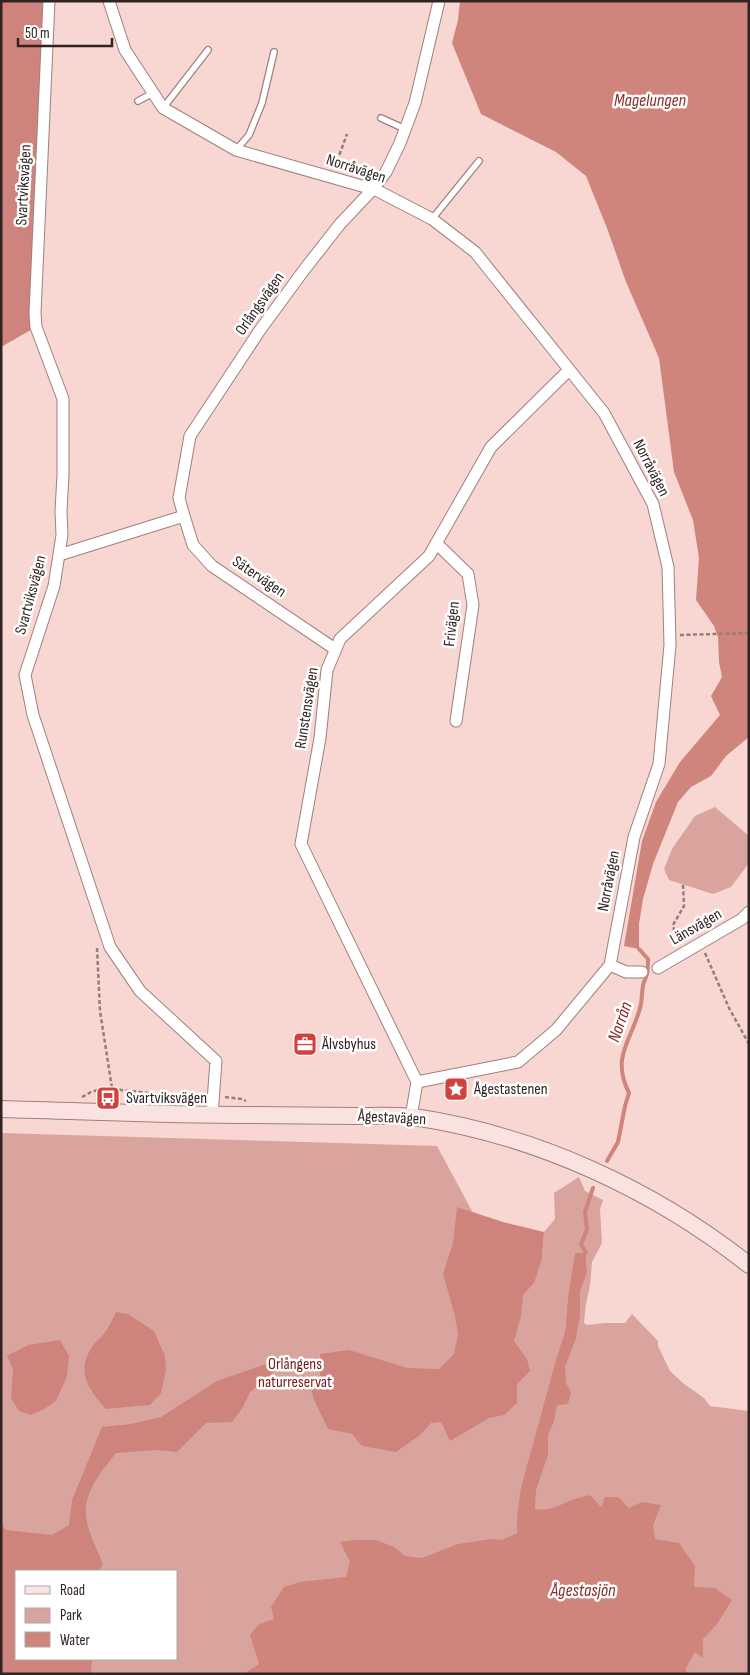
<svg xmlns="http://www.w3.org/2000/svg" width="750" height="1675" font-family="'Sofia Sans Condensed',sans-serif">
	<rect width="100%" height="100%" fill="#f8d6d2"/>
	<path fill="#d9a49e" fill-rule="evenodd" d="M715,807L749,836V863L731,887L713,894L669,880L664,869L672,849L695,816Z
		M1,1133L437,1146L501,1265L542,1259L544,1232L555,1219L554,1193L579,1177L585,1191L603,1200L600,1209L602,1243L592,1262L590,1285L586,1304L584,1323L587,1325L604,1323H625L632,1314L658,1341V1346L670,1371L684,1384L704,1398L710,1406L749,1411V1674H1ZM586,1253L587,1273L580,1292L578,1327L565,1330L568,1296L575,1254ZM16,1571H176V1659H16Z"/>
	<path fill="#ce847c" d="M1,1H48L36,327L1,347Z
		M457,1207L503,1222L544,1232L542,1259L534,1283L523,1295L521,1316L514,1341L527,1359L530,1371L517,1384V1403L504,1415L489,1418L450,1441L441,1422L431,1423L420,1435L396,1452L362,1446L352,1434L328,1429L314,1400L310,1385L320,1377V1354L349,1350L407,1368L439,1369L454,1354L458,1334L455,1316L443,1274L453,1243Z
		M116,1312L128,1314L154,1331L165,1356L166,1370L161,1393L150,1405L106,1409C87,1388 75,1370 94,1344C97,1340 102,1337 105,1332C110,1326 113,1318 116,1312Z
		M60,1340L69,1356L67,1376L56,1401L44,1409L31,1415L19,1411L11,1398L13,1369L7,1356L28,1345Z
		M284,1358L268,1378L250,1392L243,1407L232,1422L206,1423L177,1452L155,1450L116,1453C102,1471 84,1491 86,1515C87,1531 97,1549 103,1564L99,1571H16V1659H92L91,1674H1V1524L6,1530L52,1535L69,1525L72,1500L102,1427L131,1424L161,1417L217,1381Z"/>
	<path fill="#cf847c" d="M460,1H749V737L726,756L711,776L691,787L678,802L653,864L643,899L639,924V949L624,946L642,841L656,802L680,762L720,715L711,696L722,677L719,662L718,637L714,626L696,600L699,558L693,520L674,472L659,358L626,282L607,228L586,176L556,152L481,114L452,43L458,20Z
		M575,1253H586L587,1273L580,1292V1316L576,1338L565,1367L566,1383L571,1392L568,1404L557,1405L554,1421L548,1435V1455L536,1490L535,1509C549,1512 557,1506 570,1501C576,1498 583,1497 590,1495L601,1507L605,1497H618L629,1508L642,1502L661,1505L653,1525L655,1539L679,1543L695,1566L694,1587L715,1588L732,1600L717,1624L703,1639V1658L695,1652L686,1668V1674H243L259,1664L250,1635L259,1624L274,1619L271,1607L284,1587L300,1582L346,1577L350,1562L340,1542L356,1540H376L394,1547L405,1556L422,1558L458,1544L492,1539L502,1540L517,1533V1517L521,1488L556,1360L565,1332L568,1296Z"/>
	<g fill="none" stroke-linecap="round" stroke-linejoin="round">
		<path stroke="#cf847c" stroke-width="4" d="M607,1161L618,1142L625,1106L629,1093C610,1055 633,1040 641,1004C642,998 642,991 643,985C644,981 646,978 647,974C648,970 648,964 648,959L639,949
			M586,1253L581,1244L587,1230L585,1212L593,1188"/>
		<g stroke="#9f807d" stroke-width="8">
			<path id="lane" d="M138,101L153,93
				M163,108L208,50
				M381,118L405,129
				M236,150L249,135L262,103L274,52
				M432,219L479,161"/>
		</g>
		<g stroke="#9f807d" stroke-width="13">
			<path id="street" d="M49,1L35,313L36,327L63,399V475L61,511L62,535L54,586L25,675L33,715L110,947L140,991L216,1061L212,1115
				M109,1L125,50L163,108L236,150L376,190L432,219L475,252L604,413L653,504L668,567L670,645L659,764L634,837L610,965L556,1030L518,1062L417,1082
				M184,516L193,545L212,566L335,649
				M436,543L468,574L473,605L456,721
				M59,555L184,516L179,498L190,436L260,330L304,270L340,224L373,189L386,172L400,143L415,103L439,1
				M610,965L626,972H642
				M658,968L742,919L749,912
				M417,1082L301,844L320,738L327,670L340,639L429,556L491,447L569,370
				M411,1117L417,1082"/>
		</g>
		<g stroke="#9f807d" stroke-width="18">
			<path id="secondary" d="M1,1109C84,1111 166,1115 249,1115C284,1115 320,1116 355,1116C375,1116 395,1115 414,1117C535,1135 653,1189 749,1265"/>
		</g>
		<path stroke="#957d7b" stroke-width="2.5" stroke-dasharray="4 2.5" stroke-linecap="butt" d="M335,167L347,134
			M680,635L749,633
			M677,944L673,925L684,906L683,884
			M97,948L100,1011L112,1088
			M705,953L729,1008L749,1044
			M82,1097L91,1092L104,1088L184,1097H202
			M225,1097L242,1099L246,1101"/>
		<use href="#lane" stroke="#fff" stroke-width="5.5"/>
		<use href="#street" stroke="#fff" stroke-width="11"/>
		<use href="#secondary" stroke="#fae2e0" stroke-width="16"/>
	</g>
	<defs>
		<g id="office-square" transform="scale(1.25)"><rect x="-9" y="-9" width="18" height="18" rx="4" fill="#d1423e" stroke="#fff"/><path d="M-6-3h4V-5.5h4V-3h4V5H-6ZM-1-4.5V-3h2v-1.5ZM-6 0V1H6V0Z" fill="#fff"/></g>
		<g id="sight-square" transform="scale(1.25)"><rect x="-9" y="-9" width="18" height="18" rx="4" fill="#d1423e" stroke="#fff"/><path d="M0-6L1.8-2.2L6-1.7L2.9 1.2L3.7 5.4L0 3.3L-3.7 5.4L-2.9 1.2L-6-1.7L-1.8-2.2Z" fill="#fff"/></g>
		<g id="bus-square" transform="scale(1.25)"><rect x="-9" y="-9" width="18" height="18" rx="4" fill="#d1423e" stroke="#fff"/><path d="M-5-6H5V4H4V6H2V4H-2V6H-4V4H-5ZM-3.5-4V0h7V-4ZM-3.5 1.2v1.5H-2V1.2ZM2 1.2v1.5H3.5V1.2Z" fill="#fff"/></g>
	</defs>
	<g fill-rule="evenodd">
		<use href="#office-square" x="305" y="1044"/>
		<use href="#sight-square" x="456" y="1089"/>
		<use href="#bus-square" x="108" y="1098"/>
	</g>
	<g text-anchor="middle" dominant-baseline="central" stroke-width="5" stroke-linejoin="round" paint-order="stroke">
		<g font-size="16" fill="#302322" stroke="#fff">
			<text transform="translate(356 169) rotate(18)">Norråvägen</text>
			<text transform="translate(24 185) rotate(-87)">Svartviksvägen</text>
			<text transform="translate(260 304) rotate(-55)">Orlångsvägen</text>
			<text transform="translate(651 468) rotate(63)">Norråvägen</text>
			<text transform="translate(259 577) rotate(34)">Sätervägen</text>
			<text transform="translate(31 595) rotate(-75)">Svartviksvägen</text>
			<text transform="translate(452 624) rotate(-84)">Frivägen</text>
			<text transform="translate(307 708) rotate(-81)">Runstensvägen</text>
			<text transform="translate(609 881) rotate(-79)">Norråvägen</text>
			<text transform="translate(696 927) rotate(-30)">Länsvägen</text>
			<text transform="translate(392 1118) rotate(3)">Ågestavägen</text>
		</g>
		<g font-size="16" fill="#302322" stroke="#fff" text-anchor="start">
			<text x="322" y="1044">Älvsbyhus</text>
			<text x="474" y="1089">Ågestastenen</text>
			<text x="126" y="1098">Svartviksvägen</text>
		</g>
		<g font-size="16" fill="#731a19" stroke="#fff">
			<text x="295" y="1364">Orlångens<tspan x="295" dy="18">naturreservat</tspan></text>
		</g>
		<g font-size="18" font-style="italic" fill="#872d2a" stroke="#fff">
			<text x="650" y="100">Magelungen</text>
			<text transform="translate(620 1022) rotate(-71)">Norrån</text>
			<text x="583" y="1590">Ågestasjön</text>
		</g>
	</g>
	<rect width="750" height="1675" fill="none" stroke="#302322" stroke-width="5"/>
	<rect x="15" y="1570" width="162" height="90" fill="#ffffff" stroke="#aca7a7"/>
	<rect x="25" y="1586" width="25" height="8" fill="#fae2e0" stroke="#aca7a7"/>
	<text x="60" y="1595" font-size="15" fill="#302322">Road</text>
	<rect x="25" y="1608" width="25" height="15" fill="#d9a49e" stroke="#aca7a7"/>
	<text x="60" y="1620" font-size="15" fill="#302322">Park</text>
	<rect x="25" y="1632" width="25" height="15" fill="#cf847c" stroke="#aca7a7"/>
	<text x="60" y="1645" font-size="15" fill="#302322">Water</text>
	<path d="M18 38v8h94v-8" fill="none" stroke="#302322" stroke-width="2.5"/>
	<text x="25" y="38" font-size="15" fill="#302322" stroke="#ffffff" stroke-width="4" paint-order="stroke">50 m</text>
</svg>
